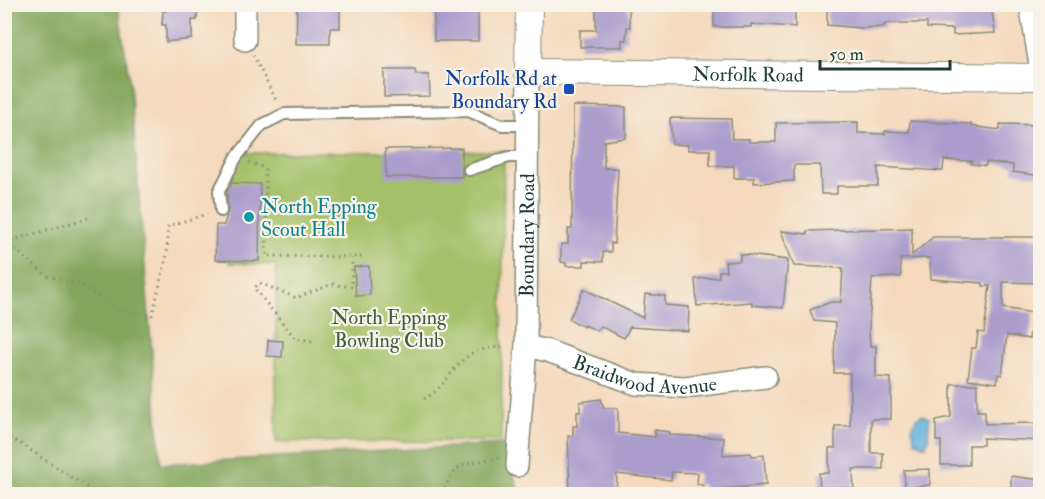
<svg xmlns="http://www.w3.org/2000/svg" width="1045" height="499" font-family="'IM FELL Double Pica',serif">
	<rect width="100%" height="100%" fill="#f7f3e8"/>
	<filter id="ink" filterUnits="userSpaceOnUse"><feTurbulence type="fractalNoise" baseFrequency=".0167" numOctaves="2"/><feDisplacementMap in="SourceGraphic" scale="12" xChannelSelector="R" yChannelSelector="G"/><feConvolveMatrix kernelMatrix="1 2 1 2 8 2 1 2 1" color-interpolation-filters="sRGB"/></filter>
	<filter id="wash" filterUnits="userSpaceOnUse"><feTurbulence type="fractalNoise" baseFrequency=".008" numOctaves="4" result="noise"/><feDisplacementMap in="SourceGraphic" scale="24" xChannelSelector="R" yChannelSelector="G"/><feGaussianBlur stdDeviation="1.35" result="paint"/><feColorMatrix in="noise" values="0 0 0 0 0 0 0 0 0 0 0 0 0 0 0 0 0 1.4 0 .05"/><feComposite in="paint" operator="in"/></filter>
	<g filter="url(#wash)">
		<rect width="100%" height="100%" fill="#f4d9bc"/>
		<path fill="#a4c067" stroke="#627e4e" stroke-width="1.5" d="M504,151L501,441L276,442V265L229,263L231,153Z"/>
		<path fill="#83a65c" stroke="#517248" stroke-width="1.5" d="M4,5H118L130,84L161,464L503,444L520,494H5Z"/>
		<path fill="#64b2de" stroke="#427889" stroke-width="1.5" d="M922,415L929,418C930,426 927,431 929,439L925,446L915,441L912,428L916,418Z"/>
		<g id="blocks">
			<path fill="#aa9ccd" d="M166,4H198L197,20H192V39L166,42V25H162L163,11H166Z
				M297,4H340V28H330V44H296Z
				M596,4H628L630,27H627L626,40H622V47H580V30H596Z
				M714,4H795V27L751,24V27H714Z
				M827,4H991L995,33L953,35V29L927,28V23H886L883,27L861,28L827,25Z
				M434,5H478V41H434Z
				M384,70H415L416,75H429L430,96L384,97Z
				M573,106L626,107V138L604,141V168H618L614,244L611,243V252H603V262L584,261V266H566V263L561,262V244H568V229H572Z
				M670,118L731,119L732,139H749V142H776V123L858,122V133L885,134V131L909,132L910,121L971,124V126L1000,130V124L1041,125V176L1013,172V165L986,162V166L971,164L972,161L944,160L943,171L878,167V186H837V194H821L820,165H794V181L754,183V178H734V166H710V150H688V145L672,144Z
				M462,148V177H386L385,149Z
				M231,183L260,184L259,261L215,260L216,225H224L228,211L227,192Z
				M912,228V255L933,237H1041V283L1003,282V308L1033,313L1029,339L1007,335L1002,375L998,374L997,383L968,379L972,348H976L978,332L984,333L990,286H983V283L931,279L930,258L900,259L901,277L872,278L869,329L870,346H876V377L891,378V419H871V453H883V469H853L854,495H820L819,473H829V448H835V426H850V373H834L835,323L814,321L810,310L831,302H841L843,268L794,266L781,231L807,234V231Z
				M740,254L788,260L783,308L752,305V302L697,306L695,279L719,277V271H726L725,262L740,261Z
				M369,266L370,295L356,296L354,267Z
				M584,289L643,318L645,294L665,296V305L689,307L688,331L630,327L624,338L600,326L597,331L585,325L584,327L569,319Z
				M268,340L283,341L282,357L267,356Z
				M951,384H977V411H985V424L1041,423V441L983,438V445H969V465H941V441H936V420L951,417Z
				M601,399L604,408H618V433L655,437V430L670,432V435L724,438L723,455L751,453L752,456L764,455L766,485L721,489V492L703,491V485L697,484L698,473L672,472L671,480L617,474L616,495H570L568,436H573V426H577V412H580V402Z
				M930,469V485L905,488L904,470Z
				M1011,476L1041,480V495H1011Z"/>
		</g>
	</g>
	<g filter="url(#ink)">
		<use href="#blocks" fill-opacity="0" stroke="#8a8b78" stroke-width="1.5"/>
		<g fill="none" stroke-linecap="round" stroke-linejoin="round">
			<g stroke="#8a8b78" stroke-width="14">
				<path id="service" d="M469,170L509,157H528
					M221,211L219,191L236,158L262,125L284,114L468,111L502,125H529"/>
			</g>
			<g stroke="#8a8b78" stroke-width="24">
				<g id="minor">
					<path d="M1030,4L1040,65"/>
					<path d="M245,40V4"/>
					<path id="s1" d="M526,346L548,351L636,384L685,387L766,377"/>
					<path id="s2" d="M517,466L526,346L528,72"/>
				</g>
			</g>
			<g stroke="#8a8b78" stroke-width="28">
				<g id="tertiary">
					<path id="s3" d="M529,4L528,72L1040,77"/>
				</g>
			</g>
			<path stroke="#8a8b78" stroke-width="3" stroke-dasharray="1.5 4.5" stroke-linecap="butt" d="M253,55L277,102
				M249,162L265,168L267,256L365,257
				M6,242L47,276L78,283L116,309L152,316L167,255L168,226L207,214
				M6,242L88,218
				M312,341L295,338L254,288L260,283L296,298L332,284L352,287V258
				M424,399C444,389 452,367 469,355C479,348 494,348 506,346
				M4,437L18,442L97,494
				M4,482L18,494
				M442,494C456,461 465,463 499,458"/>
			<use href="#service" stroke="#fff" stroke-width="10"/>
			<use href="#minor" stroke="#fff" stroke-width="21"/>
			<use href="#tertiary" stroke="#fff" stroke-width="26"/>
		</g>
	</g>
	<rect fill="#1a4fb4" stroke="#f7f3e8" stroke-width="2" x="563" y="83" width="12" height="12" rx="3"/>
	<circle fill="#0f9aa8" stroke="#f7f3e8" stroke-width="2" cx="249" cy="217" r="6"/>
	<g text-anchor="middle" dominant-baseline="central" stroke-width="4.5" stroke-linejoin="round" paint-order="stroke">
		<g font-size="20" fill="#1f3d34" stroke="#f7f3e8">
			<text stroke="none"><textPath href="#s3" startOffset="288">Norfolk Road</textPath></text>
			<text stroke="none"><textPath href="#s2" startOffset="231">Boundary Road</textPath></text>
			<text stroke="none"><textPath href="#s1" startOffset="124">Braidwood Avenue</textPath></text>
		</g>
		<g font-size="20" fill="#164399" stroke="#f7f3e8" text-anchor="end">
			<text x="557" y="78">Norfolk Rd at<tspan x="557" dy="23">Boundary Rd</tspan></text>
		</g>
		<g font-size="20" fill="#0d838f" stroke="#f7f3e8" text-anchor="start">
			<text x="261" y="206">North Epping<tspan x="261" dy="23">Scout Hall</tspan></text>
		</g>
		<g font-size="20" fill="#405e41" stroke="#f7f3e8">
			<text x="389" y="317">North Epping<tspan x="389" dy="23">Bowling Club</tspan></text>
		</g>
	</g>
	<rect width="1045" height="499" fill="none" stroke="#f7f3e8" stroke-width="24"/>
	<path d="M820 60v9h130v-9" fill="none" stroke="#1f3d34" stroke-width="3"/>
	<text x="829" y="60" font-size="18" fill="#1f3d34" stroke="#f7f3e8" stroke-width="4.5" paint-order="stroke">50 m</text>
</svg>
